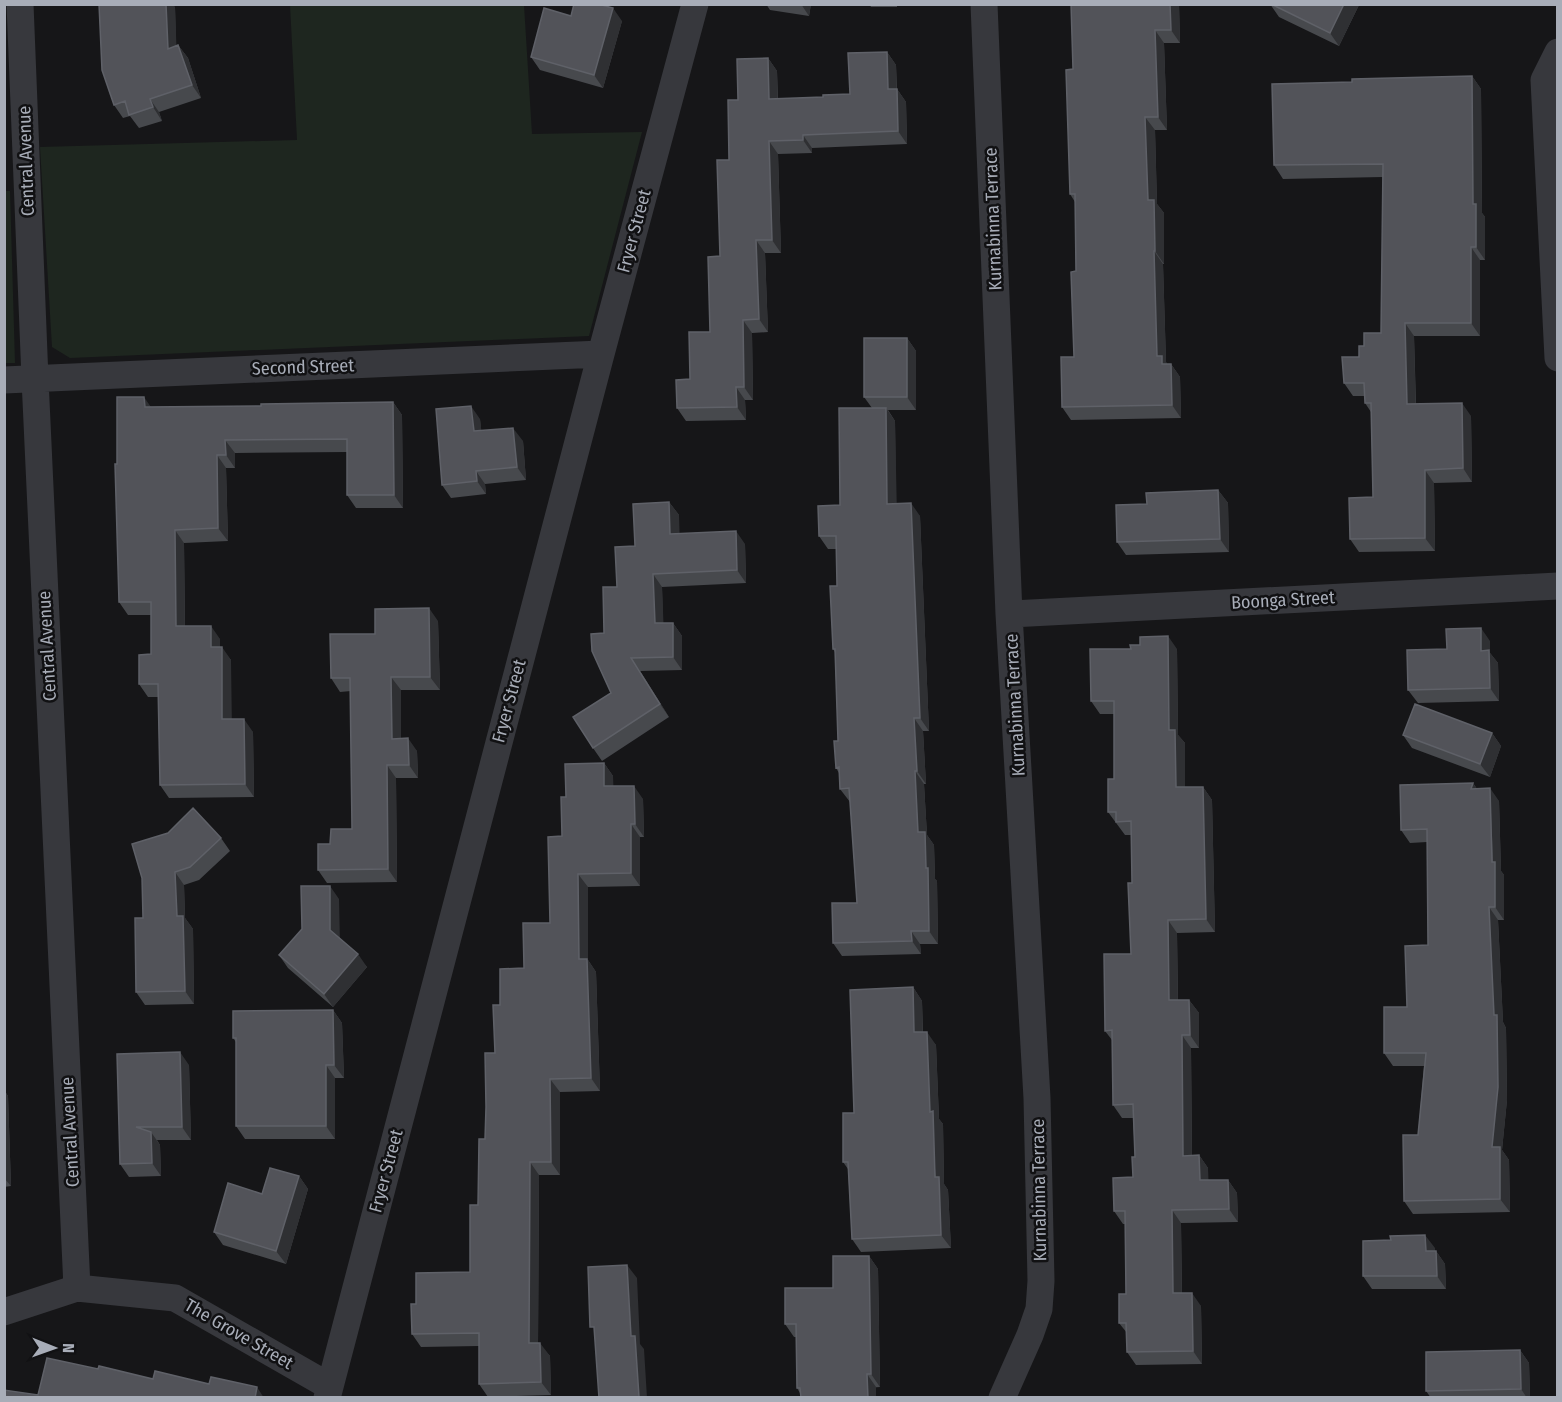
<svg xmlns="http://www.w3.org/2000/svg" width="1562" height="1402" font-family="'Fira Sans Condensed',sans-serif">
	<rect width="100%" height="100%" fill="#161618"/>
	<path fill="#1e261f" d="M290,5H524L532,134L642,132L589,336L70,358L52,347L40,147L297,140Z
		M4,191H10L15,363H5Z"/>
	<g fill="none" stroke-linecap="round" stroke-linejoin="round">
		<path stroke="#37383d" stroke-width="27" d="M20,4L35,379L77,1288
			M984,4L1009,614L1037,1098L1041,1281L1039,1309L1030,1335L1002,1398
			M1558,52L1544,80L1558,358
			M4,380L601,354
			M1009,614L1558,586
			M4,1312L77,1288L175,1298L329,1386
			M327,1398L601,354L695,4"/>
	</g>
	<path fill="#47494d" d="M766,4H811L809,16L770,10Z
		M869,4H897V7H871Z
		M1071,4H1179L1180,43H1164L1167,130H1155L1157,204L1164,213V264H1163L1166,362L1167,364H1171L1180,377L1181,418L1071,420L1062,407L1074,357L1076,271L1075,202L1070,194L1073,69Z
		M1270,4L1359,5L1339,46L1279,17Z
		M175,7L176,46L178,45L188,58L201,98L159,112L162,121L139,128L130,116L123,118L114,105Z
		M571,16L622,21L603,88L540,70L531,57Z
		M887,52L896,65L897,89L906,102L907,144L812,148V153L778,154L781,253H765L768,332L752,333L753,400H745L746,420L686,421L677,408L690,379L710,332L720,256L729,160L738,100L768,58L777,71L778,99L823,97L850,94Z
		M1472,76L1481,89L1482,213L1485,217V260H1480V336H1414L1416,404L1471,416L1472,482L1434,483L1435,551L1359,552L1350,539L1373,497L1371,412L1365,403V396H1353L1344,383L1364,346L1381,333L1383,177L1283,179L1274,165L1352,82Z
		M907,338L916,351V410H888L895,421L896,504L920,516L929,731H923L926,784H924L927,835L934,845L935,879L937,881L938,944H920L921,954L842,956L833,943L857,903L850,802L840,789L839,773L836,768L838,741L835,652L833,649L837,586V549H828L819,536L840,505L872,408L864,397Z
		M393,402L402,415L403,508H356L347,495V452L235,453V468H226L228,541L184,543L185,626L220,639V647L231,660V719L253,732L254,797L169,798L160,785L158,697H148L139,684L151,654V615H128L119,602L151,407L261,406Z
		M480,419L481,430L523,441L526,480L485,484L486,494L451,498L442,485Z
		M1218,490L1228,503L1229,552L1126,555L1117,542L1147,504Z
		M669,502L679,515V534L745,544L746,583L662,587L663,623H673L682,636V670L640,671L669,717L602,761L593,748L611,693L617,587L635,546Z
		M438,621L440,690H401V738L417,751L418,778H396L397,882L327,883L318,870L330,844L352,829L351,691L340,692L331,678L375,634Z
		M1490,641V653L1498,663L1499,701L1418,703L1408,690L1447,649Z
		M1140,645L1177,649L1178,735L1185,743V787H1203L1212,800L1215,932L1177,933L1178,1000H1189L1199,1013V1048H1191L1192,1156L1199,1155L1208,1168V1180H1228L1237,1193L1238,1222L1181,1223L1182,1293L1201,1306L1202,1364L1136,1365L1127,1352V1333L1119,1323L1126,1294L1125,1224H1123L1114,1211L1133,1177L1135,1157L1133,1118H1122L1113,1105L1112,1040L1105,1031L1131,954L1132,883L1131,835H1125L1108,812L1114,779V714H1100L1091,701L1131,649Z
		M1492,733L1501,746L1490,777L1412,748L1403,735Z
		M604,763L613,776V786L643,799L644,837H640V886L588,887V960L596,972L600,1091L560,1092V1175H539L538,1343L550,1356L551,1395L488,1397L479,1384V1346L421,1347L412,1334L416,1304L470,1272L500,1005L524,968L550,923L562,836L566,797Z
		M1473,783L1477,789L1499,801L1501,871L1504,875V920H1498L1503,1022L1506,1028L1507,1100L1502,1150L1509,1160L1510,1212L1413,1214L1404,1201L1418,1135L1424,1066H1393L1384,1053L1407,1007L1428,945L1427,842L1410,843L1401,830Z
		M221,838L230,851L199,880L184,885L185,918L193,929L194,1004L145,1005L136,992L143,918L142,878Z
		M339,899V938L367,967L333,1007L288,968L279,955Z
		M913,987L922,1001L923,1032L936,1045L939,1119L943,1124L944,1184L948,1190L951,1248L861,1252L852,1239L848,1169L843,1162L854,1113Z
		M333,1010L342,1023L344,1078H335V1139H245L236,1126V1042L233,1038Z
		M117,1054L189,1065L191,1140H157L160,1145L161,1176L129,1177L120,1164Z
		M4,1090L8,1096L11,1186L4,1187Z
		M299,1176L308,1189L286,1264L223,1245L214,1232L262,1194Z
		M1435,1248V1251H1436L1445,1264L1446,1289H1372L1363,1276Z
		M869,1256L878,1269L880,1387L800,1393L797,1388L796,1337H794L785,1324L833,1288Z
		M1520,1350L1529,1363L1530,1398H1431L1426,1391Z"/>
	<path fill="#2f3033" d="M166,4H173L175,7L177,62L168,49Z
		M801,4H811L809,16Z
		M1170,4H1179L1180,43L1171,30Z
		M1344,4H1358L1359,5L1339,46L1330,33Z
		M613,8L622,21L603,88L594,75Z
		M1155,30L1164,43L1167,130L1158,117Z
		M178,45L188,58L201,98L192,85Z
		M887,52L896,65L897,102L888,89Z
		M768,58L777,71L778,112L769,99Z
		M1472,76L1481,89L1482,213L1485,217V260L1476,247L1473,204Z
		M897,89L906,102L907,144L898,131Z
		M150,99L159,112L162,121L153,107Z
		M1145,117L1155,130L1157,204L1164,213V264L1155,251L1148,200Z
		M803,135L812,148V153L803,140Z
		M769,141L778,154L781,253L772,240Z
		M756,240L765,253L768,332L759,319Z
		M1471,247L1480,260V336L1471,323Z
		M1154,251L1163,264L1166,362L1171,369V377L1157,356Z
		M743,320L752,333L753,400L744,387Z
		M1405,323L1414,336L1416,417L1407,404Z
		M907,338L916,351V410L907,397Z
		M1171,364L1180,377L1181,418L1172,405Z
		M736,387L745,400L746,420L737,407Z
		M144,397L153,410L145,407Z
		M393,402L402,415L403,508L394,495Z
		M1462,403L1471,416L1472,482L1463,468Z
		M471,406L480,419L483,444L474,431Z
		M886,408L895,421L897,517L887,504Z
		M513,428L523,441L526,480L517,467Z
		M225,440L235,453V468L226,455Z
		M217,455L226,468L228,541L218,528Z
		M1425,470L1434,483L1435,551L1425,538Z
		M476,471L485,484L486,494L477,481Z
		M1218,490L1228,503L1229,552L1220,539Z
		M669,502L679,515L680,547L670,534Z
		M911,503L920,516L929,731L920,718Z
		M175,530L184,543L185,639L176,626Z
		M736,531L745,544L746,583L737,570Z
		M653,574L662,587L664,636L655,623Z
		M429,608L438,621L440,690L430,677Z
		M673,623L682,636V670L673,657Z
		M211,626L220,639V660L211,647Z
		M1481,628L1490,641V653L1498,663L1499,701L1490,688L1481,651Z
		M1168,636L1177,649L1178,735L1185,743V800L1176,787L1169,730Z
		M222,647L231,660L232,732L222,719Z
		M631,658L640,671L669,717L660,704Z
		M391,677L401,690V752L392,739Z
		M914,718L923,731L926,784L917,771Z
		M244,719L253,732L254,797L245,784Z
		M1492,733L1501,746L1490,777L1480,764Z
		M408,738L417,751L418,778L409,765Z
		M604,763L613,776L614,799L604,786Z
		M387,765L396,778L397,882L388,869Z
		M915,771L924,784L927,835L934,845L935,879L937,881L938,944L929,931L926,868L918,832Z
		M1473,783L1482,796L1471,789Z
		M634,786L643,799L644,837L635,824Z
		M1203,787L1212,800L1215,932L1206,919Z
		M1490,788L1499,801L1501,871L1504,875V920L1495,907Z
		M631,824L640,837V886L631,873Z
		M175,872L184,885L185,918L193,929L194,1004L185,991L177,916Z
		M578,874L588,887V960L596,972L600,1091L591,1078L579,959Z
		M330,886L339,899L340,943L330,930Z
		M1489,907L1498,920L1503,1022L1506,1028L1507,1100L1502,1150L1509,1160L1510,1212L1500,1199L1492,1147L1494,1015Z
		M1168,920L1177,933L1178,1013L1169,1000Z
		M911,931L920,944L921,954L912,941Z
		M358,954L367,967L333,1007L324,994Z
		M913,987L922,1001L923,1045L914,1032Z
		M1189,1000L1199,1013V1048L1190,1035Z
		M333,1010L342,1023L344,1078L334,1065Z
		M927,1032L936,1045L939,1119L943,1124L944,1184L948,1190L951,1248L941,1235L930,1112Z
		M1182,1035L1191,1048L1192,1169L1183,1156Z
		M180,1052L189,1065L191,1140L182,1127Z
		M326,1065L335,1078V1139L326,1126Z
		M550,1079L560,1092V1175L551,1162Z
		M4,1090L8,1096L11,1186L4,1178Z
		M151,1132L160,1145L161,1176L152,1163Z
		M1199,1155L1208,1168L1209,1193L1200,1180Z
		M530,1162L539,1175L538,1356L529,1343Z
		M299,1176L308,1189L286,1264L276,1251Z
		M1228,1180L1237,1193L1238,1222L1229,1209Z
		M1172,1210L1181,1223L1182,1306L1173,1293Z
		M1425,1235L1435,1248V1264L1426,1251Z
		M1436,1251L1445,1264L1446,1289L1437,1276Z
		M869,1256L878,1269L880,1387L871,1374Z
		M627,1265L637,1278L640,1344L644,1349L647,1398L639,1397L631,1336Z
		M1192,1293L1201,1306L1202,1364L1193,1351Z
		M540,1343L550,1356L551,1395L541,1382Z
		M1520,1350L1529,1363L1530,1398H1527L1521,1389Z
		M867,1374L876,1387V1398H868Z
		M257,1387L264,1398H255Z"/>
	<path fill="#525359" stroke="#5f6168" stroke-width="1.5" d="M99,4H166L168,49L178,45L192,85L150,99L153,107L129,115L125,101L114,105L102,70Z
		M574,4H598L613,8L594,75L531,57L544,8L571,16Z
		M1071,4H1170L1171,30H1155L1158,117H1145L1148,200H1154L1155,251H1154L1157,356H1162V364H1171L1172,405L1062,407L1061,357H1074L1071,272L1076,271L1075,194H1070L1066,70L1073,69Z
		M1271,4H1344L1330,33Z
		M887,52L888,89H897L898,131L803,135V140L769,141L772,240H756L759,319L743,320L744,387H736L737,407L677,408L676,380L690,379L689,332H710L708,257L720,256L717,160H729L728,100H738L737,59L768,58L769,99L823,97V95L850,94L848,53Z
		M1472,76L1473,204H1476V247H1471V323H1405L1407,404L1462,403L1463,468L1425,470V538L1350,539L1349,498L1373,497L1371,403H1365L1364,383H1344L1342,357H1359V346H1364V333H1381L1383,164L1274,165L1272,84L1352,82V79Z
		M864,338H907V397H864Z
		M117,397H144L145,407L261,406V404L393,402L394,495H347V439L225,440L226,455H217L218,528L175,530L176,626H211V647H222V719H244L245,784L160,785L158,684H139V655L151,654V602H119L115,464H117Z
		M471,406L474,431L513,428L517,467L476,471L477,481L442,485L436,409Z
		M839,408H886L887,504L911,503L920,718H914L917,771H915L918,832H925L926,868H928L929,931H911L912,941L833,943L832,903H857L849,788L840,789L839,767L836,768L834,741H838L835,649H833L830,586H837L836,536H819L818,506L840,505Z
		M1218,490L1220,539L1117,542L1116,505L1147,504L1146,493Z
		M669,502L670,534L736,531L737,570L653,574L655,623H673V657L631,658L660,704L593,748L573,717L611,693L592,651L591,634L604,633L603,587H617L615,547L635,546L633,504Z
		M429,608L430,677H391L392,739L408,738L409,765H387L388,869L318,870V844H330L331,829H352L350,678H331L330,634H375V609Z
		M1481,628V651L1489,650L1490,688L1408,690L1407,650L1447,649L1446,629Z
		M1168,636L1169,730H1175L1176,787H1203L1206,919L1168,920L1169,1000H1189L1190,1035H1182L1183,1156L1199,1155L1200,1180H1228L1229,1209L1172,1210L1173,1293H1192L1193,1351L1127,1352L1126,1323H1119V1294H1126L1125,1211H1114L1113,1178L1133,1177L1132,1157H1135L1133,1104L1113,1105L1112,1030L1105,1031L1104,954H1131L1128,883H1132L1131,821L1116,822V812H1108V779H1114V701H1091L1090,649H1131L1130,645H1140V637Z
		M1415,704L1492,733L1480,764L1403,735Z
		M604,763V786H634L635,824H631V873L578,874L579,959H587L591,1078L550,1079L551,1162H530L529,1343H540L541,1382L479,1384V1333L412,1334L411,1304H416V1273L470,1272V1205H478L479,1139H485L486,1107L485,1053H495L493,1005H500V969L524,968L523,923H550L548,837L562,836L561,797H566L565,764Z
		M1473,783L1471,789L1490,788L1492,862H1495V907H1489L1494,1015H1497L1498,1087L1492,1147H1500V1199L1404,1201L1403,1135H1418L1426,1053H1384V1007H1407L1405,946L1428,945L1427,829L1401,830L1400,785Z
		M193,808L221,838L190,867L175,872L177,916H183L185,991L136,992L135,918H143L142,878L132,844L168,833Z
		M301,886H330V930L358,954L324,994L279,955L302,929Z
		M913,987L914,1032H927L930,1112L933,1111L935,1177H939L941,1235L852,1239L848,1162H843V1113H854L850,990Z
		M333,1010L334,1065H326V1126H236V1038H233V1011Z
		M180,1052L182,1127H136L151,1132L152,1163L120,1164L117,1054Z
		M270,1168L299,1176L276,1251L214,1232L228,1183L262,1194Z
		M1425,1235L1426,1251H1436L1437,1276H1363V1241L1391,1240L1390,1236Z
		M833,1256H869L871,1374H867L868,1398H801L800,1388H797L796,1324H785V1288H833Z
		M627,1265L631,1336H635L639,1397L599,1398L594,1327H590L588,1267Z
		M1520,1350L1521,1389L1426,1391V1352Z
		M47,1358L98,1369L99,1366L153,1379L155,1371L209,1384L211,1377L257,1387L255,1398H4V1390L38,1395Z"/>
	<g text-anchor="middle" dominant-baseline="central" stroke-width="5" stroke-linejoin="round" paint-order="stroke">
		<g font-size="18" fill="#a8adb8" stroke="#111113">
			<text transform="translate(26 161) rotate(-92)">Central Avenue</text>
			<text transform="translate(993 219) rotate(-92)">Kurnabinna Terrace</text>
			<text transform="translate(634 231) rotate(-75)">Fryer Street</text>
			<text transform="translate(303 367) rotate(-2)">Second Street</text>
			<text transform="translate(1283 600) rotate(-3)">Boonga Street</text>
			<text transform="translate(47 646) rotate(-93)">Central Avenue</text>
			<text transform="translate(509 701) rotate(-75)">Fryer Street</text>
			<text transform="translate(1015 705) rotate(-93)">Kurnabinna Terrace</text>
			<text transform="translate(70 1132) rotate(-93)">Central Avenue</text>
			<text transform="translate(386 1171) rotate(-75)">Fryer Street</text>
			<text transform="translate(1039 1190) rotate(-91)">Kurnabinna Terrace</text>
			<text transform="translate(239 1334) rotate(30)">The Grove Street</text>
		</g>
	</g>
	<rect width="1562" height="1402" fill="none" stroke="#a8adb8" stroke-width="12"/>
	<g transform="translate(54 1348) rotate(91)" stroke="#111113" stroke-width="4.5" paint-order="stroke">
	<path d="M0-4.5L10 22L0 15L-10 22Z" fill="#a8adb8"/>
	<text y="-9" font-size="16" font-weight="bold" text-anchor="middle" fill="#a8adb8">N</text>
	</g>
</svg>
